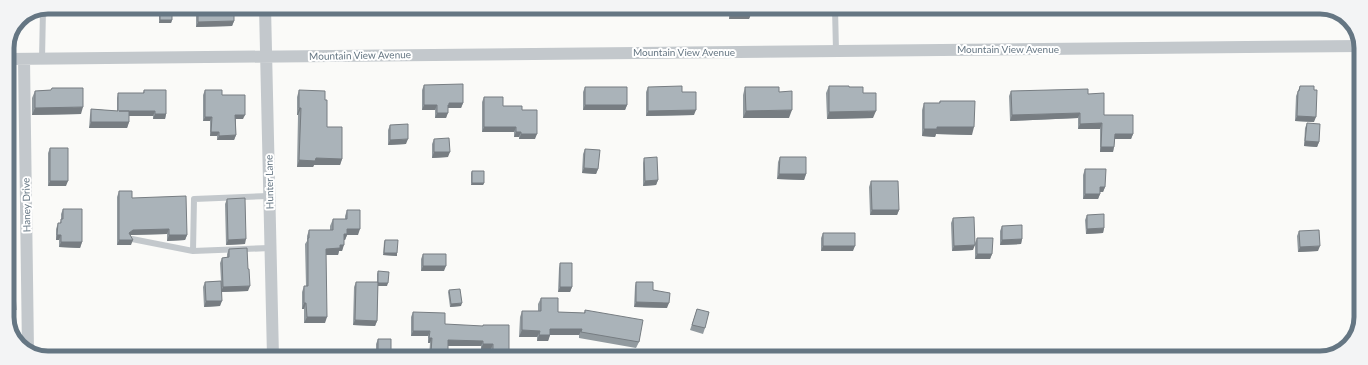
<svg xmlns="http://www.w3.org/2000/svg" width="1368" height="365" font-family="Lato,sans-serif">
	<rect width="100%" height="100%" fill="#fafaf8"/>
	<g fill="none" stroke-linecap="round" stroke-linejoin="round">
		<path stroke="#c3c8cc" stroke-width="6" d="M835,8L836,51
			M42,59L43,9
			M269,196L194,199L193,251L270,248
			M132,239L193,251"/>
		<path stroke="#c3c8cc" stroke-width="12" d="M265,7L273,357
			M7,59L1361,46
			M24,59L28,351"/>
	</g>
	<path fill="#929a9f" d="M105,7H127V9L124,16H106Z
		M196,7H234V21L232,26L196,27Z
		M160,8L172,20L171,23H159V10Z
		M729,8H751V14L749,19H729Z
		M1038,8H1059L1058,16H1038Z
		M424,85L463,103L461,108H448L446,118H435V110H422V90Z
		M829,86L849,87L873,118L827,119L826,93Z
		M1300,86L1314,122L1295,121L1296,96Z
		M585,87L627,105L625,110H583V92Z
		M648,87L682,92L694,115L646,116V92Z
		M745,87L779,92L789,118H743V95Z
		M51,90L81,114L32,115V98L35,91Z
		M144,90L166,114L165,119H153V116H129V122L127,128H89L90,115L91,109L117,111V98L118,93H143Z
		M205,90L222,95L243,119H236V135L234,140H217V136H210V121H203V95Z
		M299,90L327,127L342,159L340,165H314L313,167H297L298,115H297V97Z
		M1011,91L1088,94L1104,115L1133,134L1131,139H1115L1113,152H1100V129H1078V118L1010,121L1009,96Z
		M484,97L503,106L522,110L535,139H519V137H514V132H482V102Z
		M940,101L972,135L936,134L935,137L922,136V110L924,103H939Z
		M1307,123L1319,142L1317,147L1304,146L1305,128Z
		M390,125L406,144L388,145V130Z
		M434,139L448,157L432,158V144Z
		M50,148L66,186H48V153Z
		M585,149L598,169L596,174L582,173L583,154Z
		M780,157L806,174L804,180L777,179L778,162Z
		M644,158L658,180L656,185L643,186V163Z
		M1085,169L1105,187L1103,192H1100V194L1098,199H1083V175Z
		M472,171L484,183L483,185H471V173Z
		M871,181L899,210L897,215H870L869,187Z
		M119,191L132,198L187,235L185,240L167,241V234L131,235H130L131,245H117V197Z
		M227,199L245,244L226,245L225,204Z
		M63,209L82,242L80,248L59,247V240H56V229L58,223H60L61,219V214Z
		M347,210L358,235H347L345,240H344L342,251H339L338,255H326L325,323H304V309H302V292L304,286H306L305,244L307,241V236L309,230H330V226L333,219H345V216Z
		M1087,215L1104,228L1103,233L1086,234L1085,220Z
		M953,218L973,250L952,251L951,223Z
		M1002,226L1022,239L1021,244L1000,245V231Z
		M1299,231L1318,251L1298,252L1297,236Z
		M823,233L853,251H821V238Z
		M977,238L992,254L990,259H975V243Z
		M385,240L397,256L383,255L384,242Z
		M229,249L248,291L222,292L220,306L204,307L203,287L205,282L221,281L220,263L222,258L227,257V254Z
		M423,254L444,271H421V259Z
		M560,263L572,287L570,292H558L559,268Z
		M378,271L387,286H378L377,321L375,326L353,325L354,287L356,282H377V274Z
		M636,282L653,290L667,308L634,307L635,286Z
		M449,290L461,306L450,307L448,292Z
		M541,298L558,312L584,313L585,310L639,342L636,348L579,338V335H550L548,341H537V337H519L520,317L522,311H538V304Z
		M697,309L705,328L703,334L690,330Z
		M413,312L445,324L509,351L507,356H491V349H481V346H448L429,357L430,343H428V336H411V317Z
		M378,339L391,357H376V344Z"/>
	<path fill="#777d82" d="M60,7H86L85,10H59Z
		M127,9L124,16H106L108,10Z
		M1328,9H1332L1341,15L1326,14Z
		M1039,10H1059L1058,16H1038Z
		M731,14H751L749,19H729Z
		M160,20H172L171,23H159Z
		M234,21L232,26L196,27L198,22Z
		M449,103H463L461,108H448V110V105Z
		M424,105H437L435,110H422Z
		M585,105H627L625,110H583Z
		M83,107L81,114L32,115L35,108Z
		M299,108H301L298,115H297Z
		M696,110L694,115L646,116L648,111Z
		M792,110L789,118H743L746,111Z
		M119,111H155L153,116H117Z
		M876,111L873,118L827,119L829,112Z
		M437,113H448L446,118H435Z
		M1080,113L1078,118L1010,121L1012,115Z
		M155,114H166L165,119H153Z
		M235,115H245L243,119H234Z
		M1297,116L1316,117L1314,122L1295,121Z
		M205,117H212L210,121H203Z
		M91,122H129L127,128H89Z
		M1102,123L1100,129H1078L1080,124Z
		M484,127H516L514,132H482Z
		M937,127H974L972,135L936,134L935,137L922,136L924,129Z
		M211,132H219L217,136H210Z
		M516,132H521L519,137H514Z
		M521,134H537L535,139H519Z
		M1115,134H1133L1131,139H1113Z
		M236,135L234,140H217L219,136Z
		M408,139L406,144L388,145L390,140Z
		M1305,141L1319,142L1317,147L1304,146Z
		M1101,147H1114L1113,152H1100Z
		M434,152H450L448,157L432,158Z
		M316,158L342,159L340,165H314L313,167H297L299,160Z
		M584,168L598,169L596,174L582,173Z
		M779,174H806L804,180L777,179Z
		M658,180L656,185L643,186L645,181Z
		M50,181H68L66,186H48Z
		M472,183H484L483,185H471Z
		M1100,187H1105L1103,192H1098Z
		M1085,194H1100L1098,199H1083Z
		M872,210H899L897,215H870Z
		M1104,228L1103,233L1086,234L1087,229Z
		M169,229L167,234L131,235L128,239L129,233L133,230Z
		M347,229H360L358,235H347L345,240H342L344,234Z
		M57,235H61L59,240H56Z
		M169,235H187L185,240L167,241Z
		M246,239L245,244L226,245L228,240Z
		M1022,239L1021,244L1000,245L1002,240Z
		M119,240H133L131,245H117Z
		M61,242H82L80,248L59,247Z
		M340,245H344L342,251H339L338,255H324L326,249Z
		M975,245L973,250L952,251L954,246Z
		M823,246H855L853,251H821Z
		M1320,246L1318,251L1298,252L1300,247Z
		M384,253H397V256L383,255Z
		M977,254H992L990,259H975Z
		M423,266H446L444,271H421Z
		M378,283H388L387,286H377Z
		M250,286L248,291L221,292L223,287Z
		M560,287H572L570,292H558Z
		M206,301H222L220,306L204,307Z
		M636,302L669,303L667,308L634,307Z
		M304,303H306L304,309H302Z
		M462,303L461,306L450,307L451,304Z
		M16,310L14,315L7,316V311Z
		M307,317H327L325,323H304Z
		M355,320L377,321L375,326L353,325Z
		M550,329H582L579,335H550L548,341H537L539,335Z
		M522,330L540,331L537,337H519Z
		M413,331H430L428,336H411Z
		M429,338H432L430,343H428Z
		M448,340L483,341L481,346H447Z
		M483,344H493L491,349H481Z
		M493,351H509L507,356H491Z
		M431,352H448L446,357H429Z"/>
	<path fill="#aab3b9" stroke="#777d82" d="M108,7H127V9L108,10Z
		M198,7H234V21L198,22Z
		M160,8H172V20H160Z
		M731,8H751V14H731Z
		M1039,8H1059V10H1039Z
		M463,84V103H449V105H448V113H437V105H424V85Z
		M682,86V92H696V110L648,111V87Z
		M829,86H849V87H863V93H876V111L829,112Z
		M1300,86H1314V90H1317L1316,117L1297,116L1298,91H1299Z
		M585,87H627V105H585Z
		M745,87H779V92L792,91V110L746,111Z
		M52,88H83V107L35,108V91L51,90Z
		M1088,89V94L1104,93V115H1133V134H1115L1114,147H1101L1102,123L1080,124V113L1012,115L1011,91Z
		M144,90H166V114H155V111H119H129V122H91V109L118,111V93H144Z
		M205,90H222V95H245V115H235L236,135L219,136V132H211L212,117H205Z
		M299,90L325,91V100H327V127H342V159L316,158L315,161L299,160L301,108H299Z
		M484,97H503V106H522V110H537V134H521V132H516V127H484Z
		M940,101H975L974,127H937V129H924V103H940Z
		M1307,123L1320,124L1319,142L1305,141Z
		M408,124V139L390,140V125Z
		M449,138L450,152H434V139Z
		M50,148H68V181H50Z
		M585,149L600,150L598,169L584,168Z
		M657,157L658,180L645,181L644,158Z
		M780,157H806V174H779Z
		M1085,169H1106L1105,187H1100V194H1085Z
		M472,171H484V183H472Z
		M871,181H898L899,210H872Z
		M119,191H132V198L186,196L187,235H169V229L133,230L129,233L133,240H119Z
		M245,198L246,239L228,240L227,199Z
		M63,209H82V242H61V235H57L58,223H61V219H63Z
		M347,210H360V229H347V234H344V245H340V248L326,249L327,317H307L306,303H304V286H308V238H309V230H333V219H347Z
		M1104,214V228L1087,229V215Z
		M974,217L975,245L954,246L953,218Z
		M1022,225V239L1002,240V226Z
		M1319,230L1320,246L1300,247L1299,231Z
		M823,233H855V246H823Z
		M977,238H993L992,254H977Z
		M385,240H398L397,253H384Z
		M247,248L248,269H249L250,286L223,287L222,258L229,257V249Z
		M423,254H446V266H423Z
		M560,263H572V287H560Z
		M378,271L389,272L388,283H378Z
		M221,281L222,301H206L205,282Z
		M356,282H378L377,321L355,320Z
		M636,282H653V290L670,293L669,303L636,302Z
		M460,289L462,303L451,304L449,290Z
		M15,292L16,310L7,311V293Z
		M541,298H558V312L585,313V310L643,320L639,342L581,332L582,329H550V335H539L540,331L522,330V311H541Z
		M697,309L709,312L705,328L692,325Z
		M413,312L445,313V324L483,326V325H509V351H493V344H483V341L448,340V352H431L432,338H429L430,331H413Z
		M378,339H391V357H378Z"/>
	<g text-anchor="middle" dominant-baseline="central" stroke-width="4" stroke-linejoin="round" paint-order="stroke">
		<g font-size="10" fill="#657683" stroke="#fff">
			<text x="1008" y="49">Mountain View Avenue</text>
			<text x="684" y="52">Mountain View Avenue</text>
			<text transform="translate(360 55) rotate(-1)">Mountain View Avenue</text>
			<text transform="translate(269 182) rotate(-91)">Hunter Lane</text>
			<text transform="translate(26 205) rotate(-91)">Haney Drive</text>
		</g>
	</g>
	<path d="M0 0H1368V365H0ZM48 14H1320A34 34 0 0 1 1354 48V317A34 34 0 0 1 1320 351H48A34 34 0 0 1 14 317V48A34 34 0 0 1 48 14Z" fill="#f3f4f5" fill-rule="evenodd"/>
	<path fill="none" stroke="#657683" stroke-width="5" d="M48 14H1320A34 34 0 0 1 1354 48V317A34 34 0 0 1 1320 351H48A34 34 0 0 1 14 317V48A34 34 0 0 1 48 14Z"/>
</svg>
